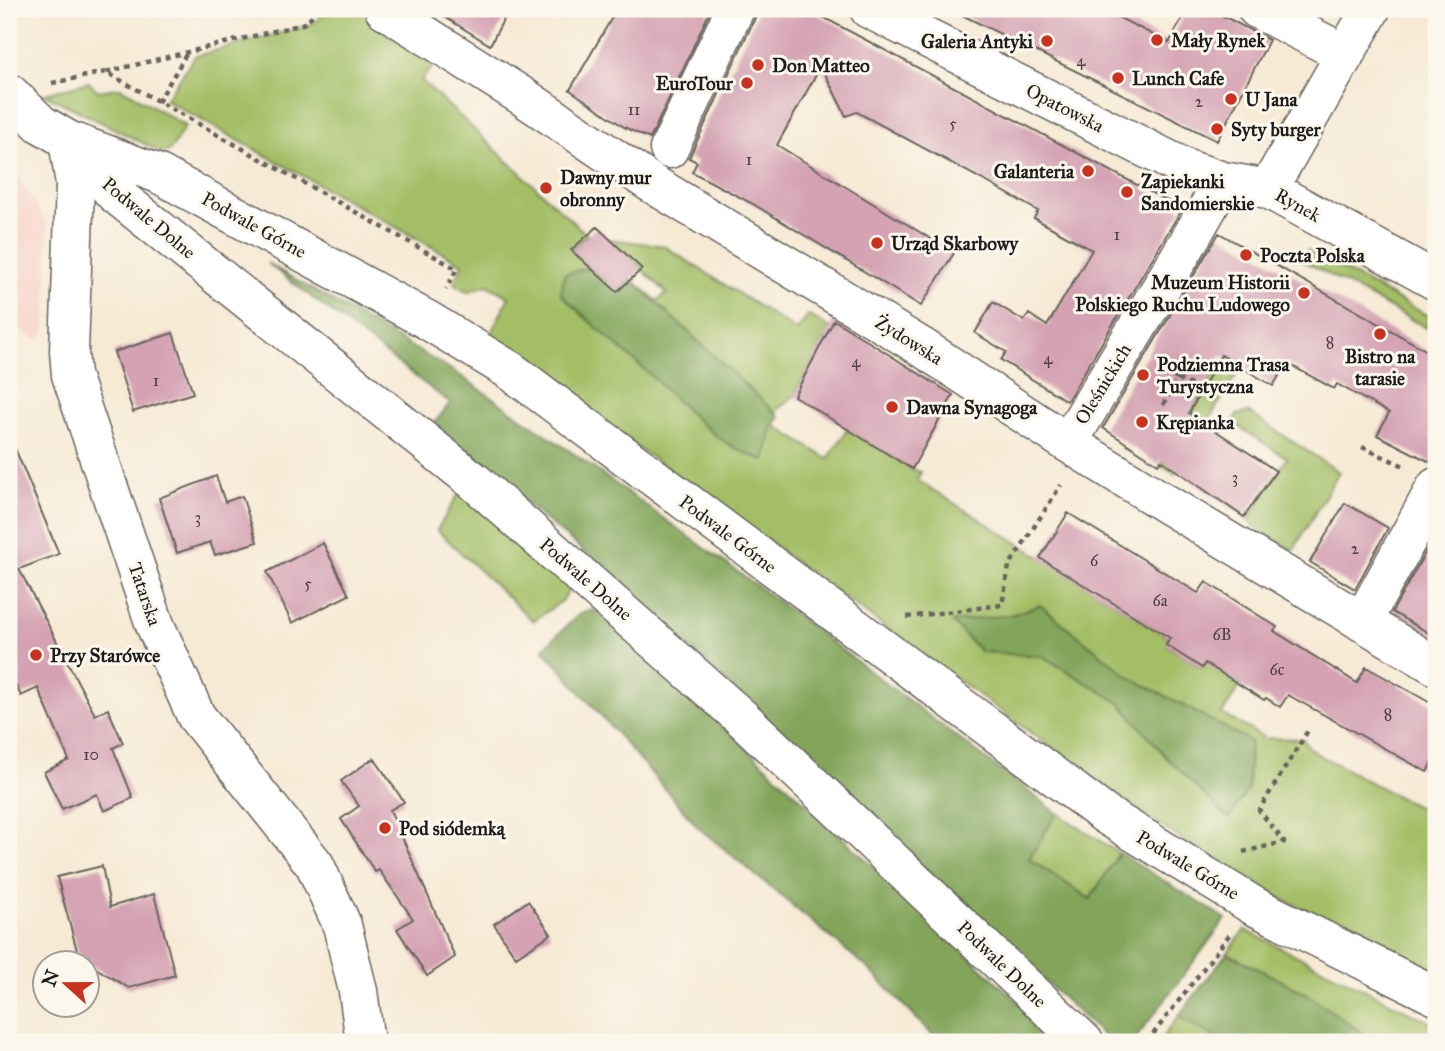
<svg xmlns="http://www.w3.org/2000/svg" width="1445" height="1051" font-family="'IM FELL Great Primer',serif">
	<rect width="100%" height="100%" fill="#fbf7ec"/>
	<filter id="ink" filterUnits="userSpaceOnUse"><feTurbulence type="fractalNoise" baseFrequency=".0143" numOctaves="2"/><feDisplacementMap in="SourceGraphic" scale="14" xChannelSelector="R" yChannelSelector="G"/><feConvolveMatrix kernelMatrix="1 2 1 2 8 2 1 2 1" color-interpolation-filters="sRGB"/></filter>
	<filter id="wash" filterUnits="userSpaceOnUse"><feTurbulence type="fractalNoise" baseFrequency=".00686" numOctaves="4" result="noise"/><feDisplacementMap in="SourceGraphic" scale="28" xChannelSelector="R" yChannelSelector="G"/><feGaussianBlur stdDeviation="1.57" result="paint"/><feColorMatrix in="noise" values="0 0 0 0 0 0 0 0 0 0 0 0 0 0 0 0 0 1.4 0 .05"/><feComposite in="paint" operator="in"/></filter>
	<g filter="url(#wash)">
		<rect width="100%" height="100%" fill="#f6ead5"/>
		<path fill="#f7d1c7" d="M9,163L48,224L46,332L35,340L12,323L9,328Z"/>
		<path fill="#a3be65" stroke="#606d40" stroke-width="2" d="M333,9H354L435,65L421,80L587,235L571,250L616,291L631,279L657,301L667,293L630,258L595,253L610,239L664,246L797,331L808,315L830,328L794,396L775,412L780,417L774,425L828,459L848,428L912,469L921,472L917,480L1170,638L1167,645L1202,668L1207,661L1242,683L1222,714L1265,738L1303,739L1308,746L1317,754L1417,807L1436,806V974L1280,898L1212,860L1122,799L488,339L509,297L487,285L467,292L454,283L463,264L165,100L195,56L310,25Z
			M89,82C101,98 105,87 119,88C127,89 174,120 185,126L171,150L163,153L44,94Z
			M1307,250L1436,320V333L1302,260Z
			M1219,363L1237,374L1175,474L1161,466Z
			M1248,412L1339,472L1293,551L1247,521L1287,458L1233,423L1237,415Z
			M461,490L572,585L562,601L533,621L437,530Z
			M1057,813L1119,853L1090,899L1028,858Z
			M1245,930L1436,1025V1042H1159Z"/>
		<path fill="#82a55a" stroke="#4f603b" stroke-width="2" d="M267,263L455,372L577,456L756,585L1057,813L1029,859L1090,899L1119,853L1226,919L1133,1042H1110L610,573L432,426L450,403Z
			M590,267L631,279L780,417L773,425L765,460C719,449 683,406 649,374C620,347 589,323 561,294L564,274Z
			M1040,605L1128,676L1250,741L1248,789L1229,819L1168,759L1120,703L1042,656L981,652L952,622L1010,615Z
			M590,610L601,612L1061,1042H939L870,970L699,828L543,649L579,614Z
			M1227,953L1304,992L1375,1042H1223L1178,1017Z"/>
		<g id="blocks">
			<path fill="#d4a2b3" d="M432,9H509L490,45Z
				M617,9H711L650,139L624,127L570,90Z
				M757,9H808L1182,209L1067,401L1001,360L1006,352L975,333L993,302L1024,321L1029,314L1047,326L1092,250L1034,218L1038,211L987,182L857,112L846,116L821,66L777,145L954,253L921,306L753,204L692,172L697,162L689,158L755,18Z
				M950,9H1102L1169,43L1187,9H1210L1269,40L1217,141Z
				M597,227L642,269L617,292L571,250Z
				M1219,233L1436,356V465L1377,435L1389,413L1337,384L1334,389L1287,363L1273,386L1221,355L1189,413L1276,471L1244,517L1161,460L1158,464L1103,428Z
				M834,320L953,395L912,469L794,396Z
				M173,333L193,393L133,412L114,352Z
				M9,434L59,554L19,569L95,715L108,709L123,743L113,748L133,798L104,811L97,794L62,809L44,772L69,760L38,688L21,696L9,672Z
				M216,476L225,502L242,496L257,542L215,555L210,542L177,553L159,498Z
				M1345,503L1388,528L1355,589L1310,562Z
				M1068,513L1198,593L1206,582L1277,627L1274,631L1357,683L1366,667L1436,706V756L1427,772L1288,695L1280,707L1266,698L1264,700L1205,663L1202,668L1166,645L1170,638L1040,558Z
				M323,543L349,595L292,623L267,572Z
				M1426,551L1436,557V637L1392,612Z
				M374,758L404,802L390,810L455,957L427,976L397,929L413,919L379,870L375,872L341,819L359,806L341,781Z
				M102,866L110,907L154,894L175,975L129,988L79,958L57,877Z
				M528,901L551,934L516,957L494,924Z"/>
		</g>
	</g>
	<g filter="url(#ink)">
		<use href="#blocks" fill-opacity="0" stroke="#68645d" stroke-width="2"/>
		<g fill="none" stroke-linecap="round" stroke-linejoin="round">
			<g stroke="#68645d" stroke-width="41">
				<path id="minor" d="M384,9L522,96L651,183L920,346L1068,443L1168,505L1436,666
					M869,9L1187,169L1223,181L1268,189L1436,281
					M1257,9L1345,54
					M9,93L41,124L68,140L159,174L429,321L511,371L1106,815L1254,906L1436,996
					M68,140L75,184L69,351L71,375L155,625L196,716L315,865L342,925L358,991L365,1042
					M71,143L115,194L475,482L742,718L1084,1042
					M669,149L735,9
					M1268,189L1371,9
					M1068,443L1189,241L1223,181
					M1362,622L1436,487"/>
			</g>
			<path stroke="#68645d" stroke-width="4.5" stroke-dasharray="5 5" stroke-linecap="butt" d="M320,9L303,24L106,72L457,269L446,289
				M818,9L831,15
				M52,83L106,72
				M158,102L188,51
				M1178,379L1195,387L1193,390
				M1163,405L1178,379L1163,373
				M1362,447L1404,466
				M907,617L1002,605L1009,566L1061,485
				M1243,852L1284,842L1259,810L1309,729
				M1147,1042L1230,934"/>
			<use href="#minor" stroke="#fff" stroke-width="38"/>
		</g>
	</g>
	<g fill="#c8321e" stroke="#fbf7ec" stroke-width="2.5">
		<circle cx="1157" cy="40" r="7"/>
		<circle cx="1047" cy="41" r="7"/>
		<circle cx="758" cy="65" r="7"/>
		<circle cx="1118" cy="78" r="7"/>
		<circle cx="747" cy="83" r="7"/>
		<circle cx="1231" cy="99" r="7"/>
		<circle cx="1217" cy="129" r="7"/>
		<circle cx="1088" cy="171" r="7"/>
		<circle cx="546" cy="188" r="7"/>
		<circle cx="1127" cy="192" r="7"/>
		<circle cx="877" cy="243" r="7"/>
		<circle cx="1246" cy="255" r="7"/>
		<circle cx="1304" cy="293" r="7"/>
		<circle cx="1380" cy="334" r="7"/>
		<circle cx="1143" cy="375" r="7"/>
		<circle cx="892" cy="407" r="7"/>
		<circle cx="1142" cy="422" r="7"/>
		<circle cx="36" cy="655" r="7"/>
		<circle cx="385" cy="828" r="7"/>
	</g>
	<g text-anchor="middle" dominant-baseline="central" stroke-width="6" stroke-linejoin="round" paint-order="stroke">
		<g font-size="16" fill="#4a3e42">
			<text x="1081" y="60">4</text>
			<text x="1199" y="101">2</text>
			<text x="634" y="109">11</text>
			<text x="953" y="123">5</text>
			<text x="749" y="159">1</text>
			<text x="1117" y="234">1</text>
			<text x="1330" y="342">8</text>
			<text x="1048" y="358">4</text>
			<text x="856" y="361">4</text>
			<text x="156" y="380">1</text>
			<text x="1235" y="477">3</text>
			<text x="198" y="517">3</text>
			<text x="1355" y="548">2</text>
			<text x="1094" y="560">6</text>
			<text x="308" y="583">5</text>
			<text x="1160" y="600">6a</text>
			<text x="1222" y="634">6B</text>
			<text x="1277" y="669">6c</text>
			<text x="1388" y="714">8</text>
			<text x="91" y="754">10</text>
		</g>
		<g font-size="19" font-weight="bold" fill="#1c1c1c" stroke="#fbf7ec" text-anchor="start">
			<text x="1171" y="40">Mały Rynek</text>
			<text x="1033" y="41" text-anchor="end">Galeria Antyki</text>
			<text x="772" y="65">Don Matteo</text>
			<text x="1132" y="78">Lunch Cafe</text>
			<text x="733" y="83" text-anchor="end">EuroTour</text>
			<text x="1245" y="99">U Jana</text>
			<text x="1231" y="129">Syty burger</text>
			<text x="1074" y="171" text-anchor="end">Galanteria</text>
			<text x="560" y="177">Dawny mur<tspan x="560" dy="22">obronny</tspan></text>
			<text x="1141" y="181">Zapiekanki<tspan x="1141" dy="22">Sandomierskie</tspan></text>
			<text x="891" y="243">Urząd Skarbowy</text>
			<text x="1260" y="255">Poczta Polska</text>
			<text x="1290" y="282" text-anchor="end">Muzeum Historii<tspan x="1290" dy="22">Polskiego Ruchu Ludowego</tspan></text>
			<text x="1380" y="356" text-anchor="middle">Bistro na<tspan x="1380" dy="22">tarasie</tspan></text>
			<text x="1157" y="364">Podziemna Trasa<tspan x="1157" dy="22">Turystyczna</tspan></text>
			<text x="906" y="407">Dawna Synagoga</text>
			<text x="1156" y="422">Krępianka</text>
			<text x="50" y="655">Przy Starówce</text>
			<text x="399" y="828">Pod siódemką</text>
		</g>
		<g font-size="19" fill="#1c1c1c" stroke="#fbf7ec">
			<text transform="translate(1065 108) rotate(27)">Opatowska</text>
			<text transform="translate(1298 205) rotate(29)">Rynek</text>
			<text transform="translate(149 218) rotate(40)">Podwale Dolne</text>
			<text transform="translate(254 225) rotate(29)">Podwale Górne</text>
			<text transform="translate(909 340) rotate(32)">Żydowska</text>
			<text transform="translate(1103 384) rotate(-59)">Oleśnickich</text>
			<text transform="translate(728 534) rotate(37)">Podwale Górne</text>
			<text transform="translate(586 579) rotate(41)">Podwale Dolne</text>
			<text transform="translate(145 594) rotate(71)">Tatarska</text>
			<text transform="translate(1188 865) rotate(31)">Podwale Górne</text>
			<text transform="translate(1002 964) rotate(44)">Podwale Dolne</text>
		</g>
	</g>
	<rect width="1445" height="1051" fill="none" stroke="#fbf7ec" stroke-width="35"/>
	<g transform="translate(66 984) rotate(291)"><circle r="33" fill="#fbf7ec" stroke="#a29f99" stroke-width="2"/>
	<path d="M0-5L12 26L0 18L-12 26Z" fill="#c8321e"/>
	<text y="-10" font-size="19" font-weight="bold" text-anchor="middle" fill="#1c1c1c">N</text>
	</g>
</svg>
